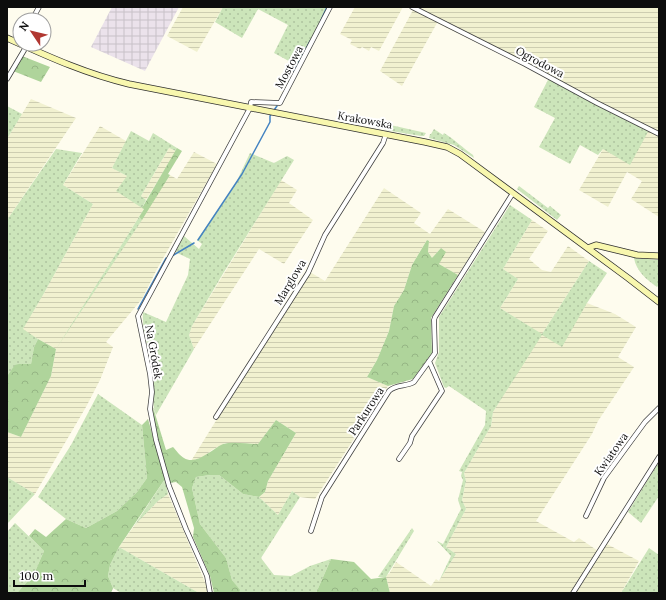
<svg xmlns="http://www.w3.org/2000/svg" width="666" height="600" font-family="Lora,serif">
	<defs>
		<pattern id="industrial-grid" width="8" height="8" patternUnits="userSpaceOnUse"><rect width="8" height="8" fill="#ebe2eb"/><path d="M0 4h8M4 0v8" fill="none" stroke="#c8c1c8"/></pattern>
		<pattern id="farmland-rules" width="6" height="5" patternUnits="userSpaceOnUse"><rect width="6" height="5" fill="#f1f1d0"/><path d="M0 2.5h6" fill="none" stroke="#cdcdb1"/></pattern>
		<pattern id="grass-dots" width="8" height="8" patternUnits="userSpaceOnUse"><rect width="8" height="8" fill="#cce5ba"/><path d="M2 2h.1M6 6h.1" fill="none" stroke="#aec39f" stroke-width="1.8" stroke-linecap="round"/></pattern>
		<pattern id="forest-crowns" width="20" height="18" patternUnits="userSpaceOnUse"><rect width="20" height="18" fill="#afd49b"/><path d="M2 6a3 3 0 1 1 6 0M12 15a3 3 0 1 1 6 0" fill="none" stroke="#95b584"/></pattern>
	</defs>
	<rect width="100%" height="100%" fill="#fefcee"/>
	<path fill="url(#industrial-grid)" d="M112,7H179L145,71L91,47Z"/>
	<path fill="url(#farmland-rules)" d="M183,7H223L197,52L167,36Z
		M355,7H403L379,51L371,47L369,51L362,47L360,49L350,44L352,40L340,34Z
		M407,7H651L659,8V217L631,199L642,181L627,172L608,207L579,190L603,149L549,78L437,23L402,86L380,71L413,10Z
		M31,99L76,118L7,220V139Z
		M100,126L126,141L112,168L127,176L144,209L69,329L170,175L177,179L194,152L217,164L157,269L142,299L106,342L113,347L100,380L86,407L35,494L7,477V432L21,437L51,376L56,349L22,330L43,295L93,204L63,185Z
		M169,148L176,151L146,200L141,196Z
		M281,180L297,190L289,203L313,220L284,264L259,249L194,349L189,335L192,326Z
		M384,188L421,213L414,223L430,234L448,209L485,232L458,275L439,264L441,248L432,258L428,252L429,241L427,240L412,265L404,290L394,306L389,331L377,360L367,377L388,386L315,499L300,497L292,491L278,515L259,497L265,492L268,481L296,433L276,420L258,444L225,443L212,450L203,457L191,461L261,348L310,272L325,281Z
		M532,220L548,231L529,259L542,270L551,272L568,246L589,261L542,334L575,322L587,303L615,314L636,327L618,357L634,367L598,421L592,434L536,521L574,542L579,538L598,551L619,517L624,519L607,544L639,561L621,593H390L386,577L388,574H389L396,562L431,586L436,579L439,581L456,554L446,547L466,509L462,500L466,481L464,473L491,426L493,412L541,334L500,308L518,279L503,269Z
		M168,494L207,587L209,593H199L119,547L134,526L158,501Z"/>
	<path fill="url(#grass-dots)" d="M223,7H328L298,66L274,53L288,25L258,9L242,38L215,22Z
		M549,78L649,130L630,165L603,149L598,155L580,145L570,164L539,147L555,118L534,107Z
		M7,106L22,114L7,139Z
		M386,124L426,133L424,136H421L385,130L384,128Z
		M434,129L443,135L444,133C454,139 463,148 473,155L474,158L454,145L429,138L430,134H431Z
		M131,131L149,141L153,133L177,148L176,151L169,148L141,196L146,200L142,208L116,191L127,176L112,168Z
		M56,149L82,153L63,185L93,204L43,295L23,329L38,339L34,347L31,364C17,364 16,365 7,376V220Z
		M250,153L274,163L287,156L294,160L224,272L192,326L189,335L194,349L156,415C152,405 154,396 154,385C155,360 141,336 143,312L166,322L188,275L190,259L175,252L184,236L199,249L202,244L197,240L235,185Z
		M519,186L548,208L550,206L561,215L557,220L517,189Z
		M510,205L532,220L503,269L518,279L500,308L542,334L589,261L607,273L587,303L562,347L542,335L493,412L491,426L464,473L466,481L462,500L466,509L446,547L456,554L439,581L451,556L437,541L443,544L461,509L458,500L463,480L461,476L462,472L459,471L485,425L486,411L449,386L446,388L444,387L435,363L439,352V317Z
		M139,217L142,220L56,349Z
		M634,258L659,260V285L657,287C647,280 636,271 634,258Z
		M98,394L142,425L147,478L137,492L117,511L86,528L66,519L38,497L71,445Z
		M659,462V496L641,523L628,512Z
		M210,475H219L243,494L259,497L278,515L292,491L300,497L261,558L274,575L291,576L310,566L331,559L316,593H239V590L232,580L226,558L200,524L192,488L196,477Z
		M7,477L35,494L7,524Z
		M165,479L168,494L158,501L134,526Z
		M15,523L44,551L34,574L17,593H7V532Z
		M412,528L414,531L386,577H378Z
		M119,547L199,593H121L113,588L108,576L110,565Z
		M649,548L659,555V593H621Z"/>
	<path fill="url(#forest-crowns)" d="M22,56L50,67L41,82L13,71Z
		M177,148L182,151L168,174L170,175L142,220L139,217L144,209L142,208Z
		M427,240L429,241L428,252L432,258L441,248L446,252L439,264L458,275L431,318L432,353L413,379L388,386L367,377L377,360L389,331L394,306L404,290L412,265Z
		M38,339L56,349L51,376L21,437L7,432V376L15,365L19,364H31L34,347Z
		M153,407L166,450L173,447C176,450 180,456 184,458C196,466 212,449 223,444C232,441 249,444 258,444L276,420L296,433L268,481L265,492L259,497L243,494L219,475H210L196,477L192,488L200,524L226,558L232,580L240,590L239,593H214L210,576L193,537L194,528L182,487L176,482L170,483L154,427Z
		M148,419L165,479L119,547L110,565L108,576L113,588L111,593H17L34,574L44,551L29,536L35,529L46,537L66,519L86,528L117,511L137,492L147,478L142,425Z
		M331,559L354,562L371,579L386,577L390,593H316Z"/>
	<g fill="none" stroke-linecap="round" stroke-linejoin="round">
		<path stroke="#4483c1" stroke-width="1.5" d="M321,20L327,7
			M294,71L310,41
			M274,110L277,106
			M198,240L242,174L270,122V116L272,113
			M172,256L194,243
			M138,309L166,258"/>
		<g stroke="#404040" stroke-width="5.5">
			<path id="street" d="M412,7L525,64L597,103L659,134
				M32,20L39,7
				M7,79L26,47
				M216,417L308,273L325,235L383,143L386,134
				M399,459L410,443L412,436L442,391L429,361
				M586,516L604,478L645,422L659,408
				M311,531L322,497L389,391C396,384 406,387 414,382L435,353L434,320L435,317L513,193
				M210,593L207,576L186,529L169,486L156,440L150,409L152,392L150,374L138,316L250,108L251,102L280,103L330,7
				M573,593L659,457"/>
		</g>
		<g stroke="#2f2f2f" stroke-width="7">
			<path id="secondary" d="M7,38C47,56 86,74 129,84L425,142L447,147L460,154L628,278L659,302
				M588,248L596,245L637,255L659,256"/>
		</g>
		<use href="#street" stroke="#fff" stroke-width="4"/>
		<use href="#secondary" stroke="#f8f7ae" stroke-width="5.5"/>
	</g>
	<g text-anchor="middle" dominant-baseline="central" stroke-width="4" stroke-linejoin="round" paint-order="stroke">
		<g font-size="11" fill="#0d0d0d" stroke="#fff">
			<text transform="translate(540 62) rotate(28)">Ogrodowa</text>
			<text transform="translate(289 67) rotate(-62)">Mostowa</text>
			<text transform="translate(365 120) rotate(10)">Krakowska</text>
			<text transform="translate(290 282) rotate(-59)">Marglowa</text>
			<text transform="translate(154 352) rotate(80)">Na Gródek</text>
			<text transform="translate(366 411) rotate(-57)">Parkurowa</text>
			<text transform="translate(611 454) rotate(-55)">Kwiatowa</text>
		</g>
	</g>
	<rect width="666" height="600" fill="none" stroke="#0d0d0d" stroke-width="16"/>
	<g transform="translate(32 32) rotate(305)"><circle r="19" fill="#ffffff" stroke="#9e9e9e"/>
	<path d="M0-3L7 15L0 10L-7 15Z" fill="#b13731"/>
	<text y="-6" font-size="11" font-weight="bold" text-anchor="middle" fill="#0d0d0d">N</text>
	</g>
	<path d="M14 580v6h71v-6" fill="none" stroke="#0d0d0d" stroke-width="2"/>
	<text x="20" y="580" font-size="12" fill="#0d0d0d" stroke="#ffffff" stroke-width="3" paint-order="stroke">100 m</text>
</svg>
